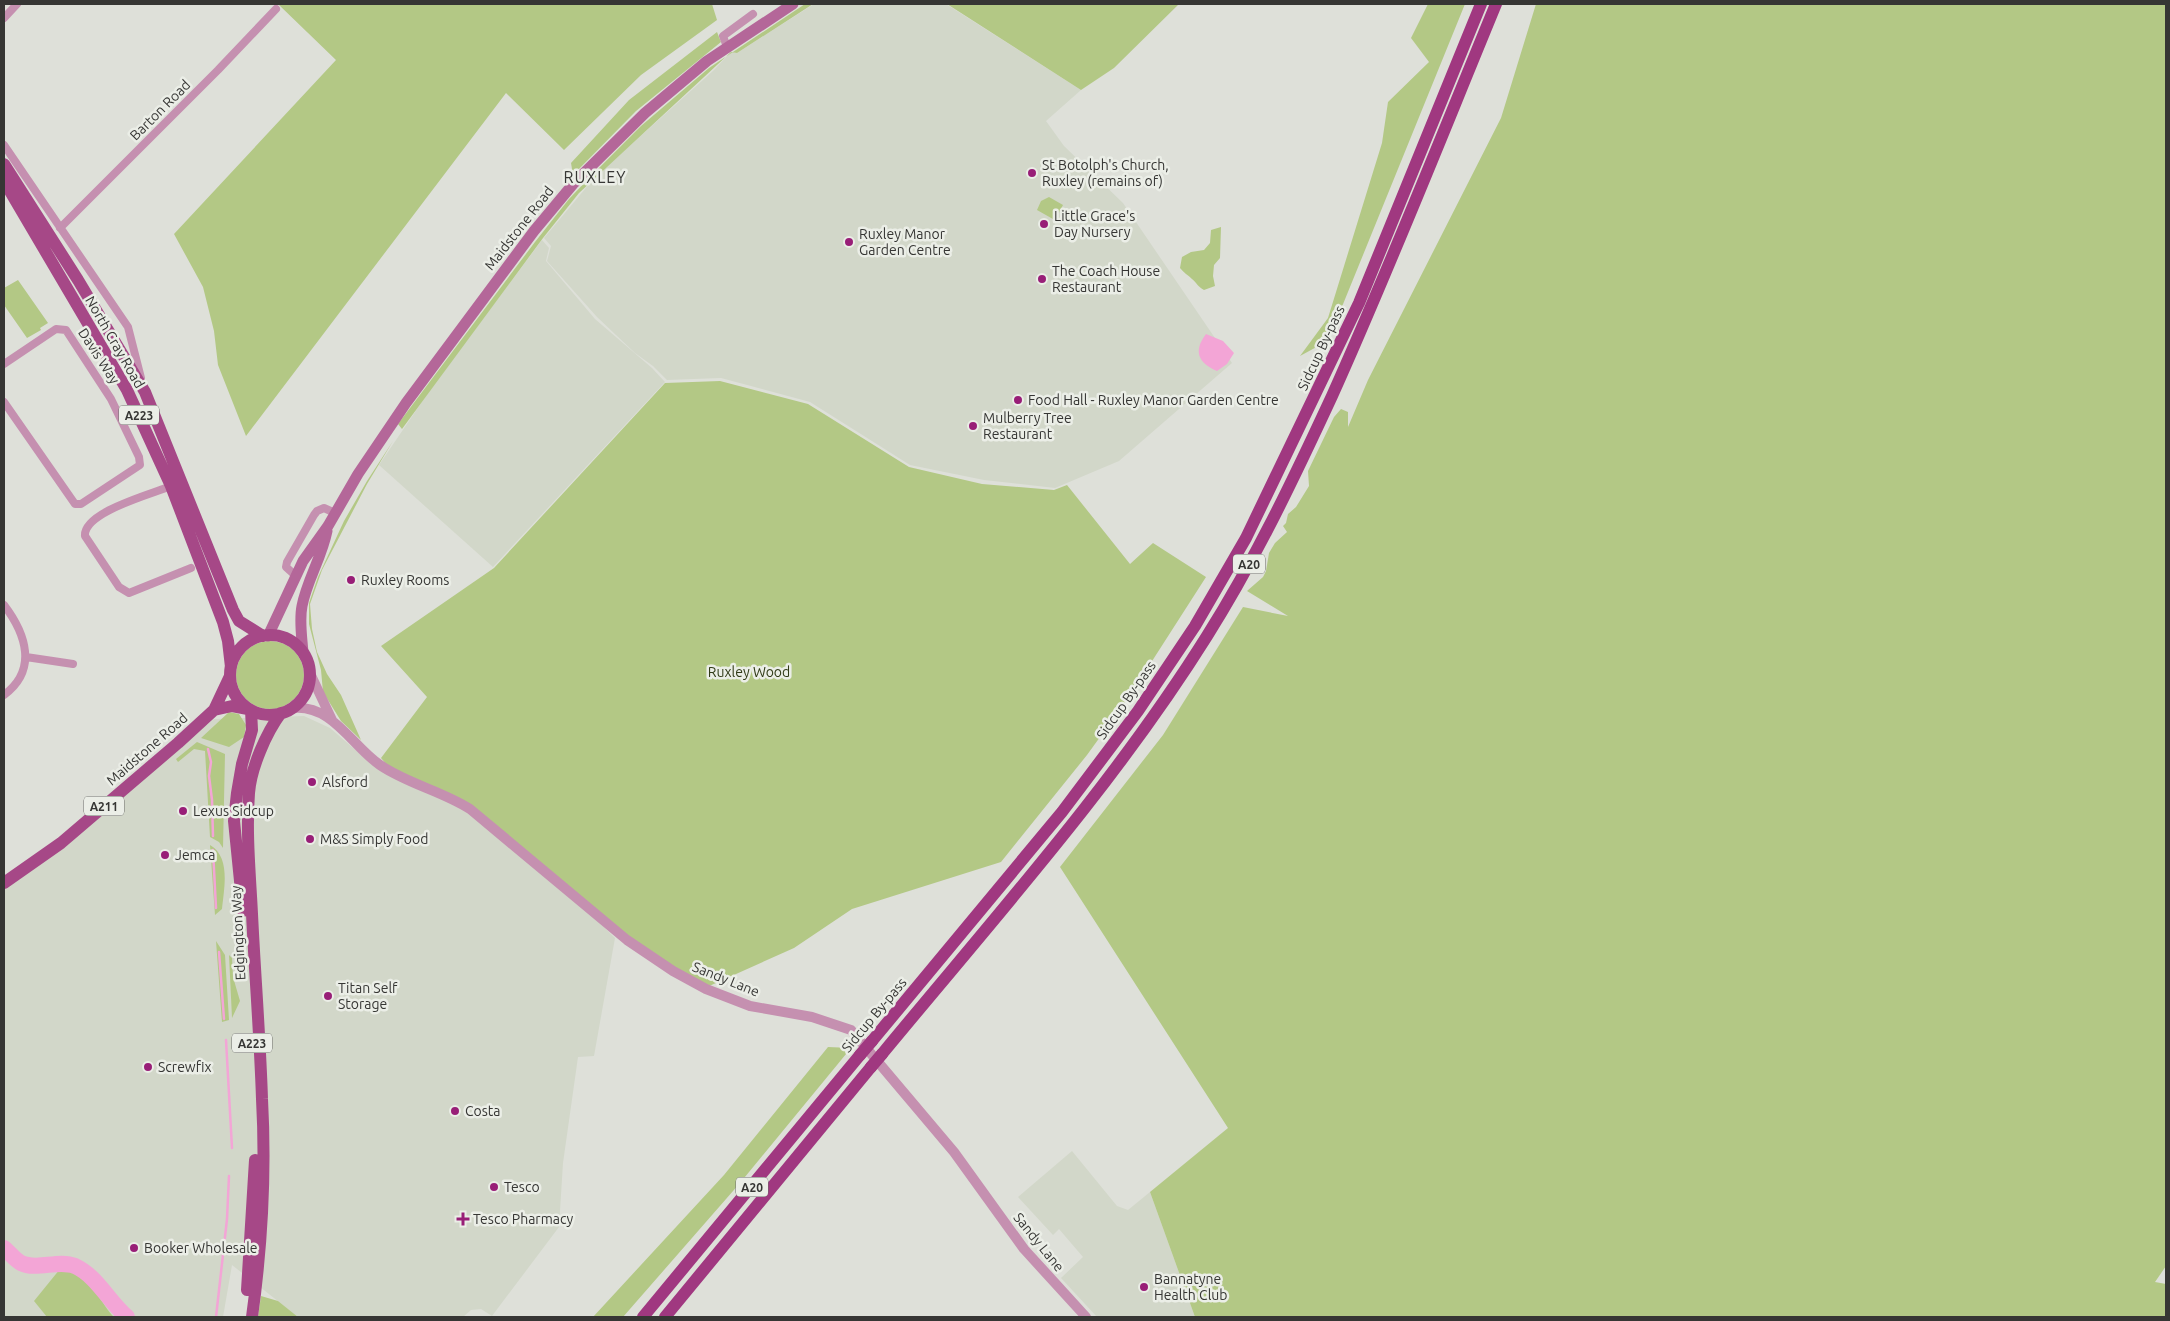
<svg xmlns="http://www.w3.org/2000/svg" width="2170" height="1321" font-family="Ubuntu,sans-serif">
	<rect width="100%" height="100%" fill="#dee0d9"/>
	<path fill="#d2d7c9" d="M814,4H946L1081,90L1046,121L1064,146L1123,203L1232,363L1119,461L1055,488L984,480L910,465L810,402L721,378L667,380L653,366L635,353L597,317L547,261L551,246L544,238L595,177L714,70L731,52L737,53Z
		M542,240L549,248L546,261L595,319L652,368L665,382L493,567L379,465L430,390Z
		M304,716L330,728L374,766L386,767L453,799L557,881L615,938L594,1056L578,1057L563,1163L559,1227L492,1316L481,1309L471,1310L463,1317H298L232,1265L223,1317H4V890L57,848L214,719Z
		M1072,1151L1117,1206L1128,1210L1150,1192L1195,1317H1097L1061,1278L1083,1257L1059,1229L1053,1235L1018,1197Z"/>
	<path fill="#b3c885" d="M278,4H712L717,20L641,75L564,150L506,93L246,436L218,365L214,331L203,287L174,234L336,60Z
		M805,4H813L737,53L731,52L579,193L543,238L402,429L398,424L535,242L569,199L593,174L641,126L709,68Z
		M947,4H1179L1114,68L1081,90Z
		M1428,4H1465L1337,319L1322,344L1300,356L1328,318L1382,143L1388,102L1429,62L1411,38Z
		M1536,4H2166V1266L2155,1282L2166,1284V1317H1195L1150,1192L1228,1128L1060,867L1163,735L1243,607L1288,616L1247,591L1263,577L1266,571L1269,553L1275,543L1287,532L1283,526L1286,523L1288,514L1296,507L1309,486L1308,471L1334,417L1341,409L1348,412V427L1368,380L1501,118Z
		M717,32L721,42L636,111L573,175L571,163L629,100Z
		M1049,197L1063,205L1057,216L1062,219L1060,223L1037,210L1041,201Z
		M1221,227L1220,258L1214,265L1213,276L1215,286L1204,290C1198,287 1197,283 1192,279C1188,275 1184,273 1180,268L1182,257L1191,252L1204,250L1210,243L1211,230Z
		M18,280L48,323L40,328L41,330L27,338L4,305V288Z
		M720,381L808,404L909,467L982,484L1054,490L1067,485L1130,564L1153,543L1206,577L1129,697L1087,755L1001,862L852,909L794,948L707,987L628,939L489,821L387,765L381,758L427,697L381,646L494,568L665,383Z
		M393,441L367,484L322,570L310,604L312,629L317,652L327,674L341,695L361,740L341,721L323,692L321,670L309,624V603L318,577L344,521L367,481Z
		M236 675a34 34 0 1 1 68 0a34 34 0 1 1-68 0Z
		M229,712L239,714L246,725L244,737L229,747L201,738Z
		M197,742L225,754L223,848L219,842L210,837L205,751L194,749L178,762L176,759Z
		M210,845C231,857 224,889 222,909L215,915Z
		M216,941L225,955L229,1020L222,1022Z
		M229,955L232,958L233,977L240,1001L232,1018Z
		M828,1047L851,1048L740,1183L623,1317H593L724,1175Z
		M60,1269C65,1270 72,1270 76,1272C93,1281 101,1304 114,1317H47L34,1301Z
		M261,1296L278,1301L298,1317H258Z"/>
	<path fill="#f3a5d6" d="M1206,334L1223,341L1234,353L1227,364L1217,371C1198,363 1193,351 1206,334Z"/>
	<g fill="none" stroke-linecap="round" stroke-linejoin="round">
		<path stroke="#f3a5d6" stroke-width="2.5" d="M208,749L211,762L209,776L212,800L213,836
			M213,850L216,908
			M219,952L224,1019
			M226,1040L232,1148
			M216,1317L227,1219L229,1176"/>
		<path stroke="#f3a5d6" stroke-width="16" d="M4,1248C9,1252 15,1260 21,1263C37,1271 58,1259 75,1266C97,1276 109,1302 127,1317"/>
		<path stroke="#c590b0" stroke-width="8" d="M4,18L17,4
			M727,47L723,36L753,14
			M4,145L128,327L141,378
			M60,228L218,70L276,9
			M4,364L56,329L66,330L111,399L139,457L140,465L81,504H75L4,402
			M171,486C152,494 83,512 85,536L119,587L129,593L191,568
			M296,576L286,567L287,562L314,515L317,511L324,508L335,513
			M4,605C26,634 38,670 4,695
			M26,657L73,664"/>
		<path stroke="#c590b0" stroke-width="10" d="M309,671L332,720
			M293,708C332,704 352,746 380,765C408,784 442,791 470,809L627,940L673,971L706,989L750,1006L812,1017L851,1030L954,1152L1024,1249L1086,1317"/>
		<path stroke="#b46799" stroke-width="11" d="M268,636L303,561L328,526L358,474L406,403L534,231L574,183L645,113L707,61L793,4
			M303,653C302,638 299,621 302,606C307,580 322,557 327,531"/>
		<path stroke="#a64887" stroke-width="12" d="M4,164L78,280L145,392L233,610L239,621L263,636
			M4,181L127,390L171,486L223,622L228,641L231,667
			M230 675a40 40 0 1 1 80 0a40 40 0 1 1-80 0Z
			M214,710L232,706L248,709
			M4,883L61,843L178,743L214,710L230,676
			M243,911L234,821L237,793L242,764L252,730L251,710
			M247,1290L255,1160
			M252,1317C262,1245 266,1172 262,1099C260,1037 255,976 252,914C250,874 246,833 249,793C251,768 266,733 281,713"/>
		<path stroke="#a03880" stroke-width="12" d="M872,1041L1062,812L1138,711L1195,626L1246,538L1359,303L1481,4
			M882,1054C994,918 1113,786 1207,636C1255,560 1294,478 1332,396C1390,267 1442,135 1496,4
			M643,1317L860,1055
			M665,1317L871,1067"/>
		<path stroke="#a03880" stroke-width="12" d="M860,1055L872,1041
			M871,1067L882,1054"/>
	</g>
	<g fill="#981e77" stroke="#ebeee7" stroke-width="2">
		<circle cx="1032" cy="173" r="5"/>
		<circle cx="1044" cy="224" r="5"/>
		<circle cx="849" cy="242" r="5"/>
		<circle cx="1042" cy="279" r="5"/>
		<circle cx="1018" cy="400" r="5"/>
		<circle cx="973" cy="426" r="5"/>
		<circle cx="351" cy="580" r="5"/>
		<circle cx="312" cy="782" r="5"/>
		<circle cx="183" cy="811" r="5"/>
		<circle cx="310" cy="839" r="5"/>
		<circle cx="165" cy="855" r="5"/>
		<circle cx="328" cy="996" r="5"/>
		<circle cx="148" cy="1067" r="5"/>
		<circle cx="455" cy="1111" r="5"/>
		<circle cx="494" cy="1187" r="5"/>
		<path d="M460.5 1211.5h5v5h5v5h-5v5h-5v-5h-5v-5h5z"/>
		<circle cx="134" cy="1248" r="5"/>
		<circle cx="1144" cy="1287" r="5"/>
	</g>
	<g text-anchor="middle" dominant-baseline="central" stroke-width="5" stroke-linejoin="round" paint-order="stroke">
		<g fill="#ebeee7" stroke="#6c6d6a" stroke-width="1">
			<rect x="119" y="405.5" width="40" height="19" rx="4"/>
			<rect x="1233" y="554.5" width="32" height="19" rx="4"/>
			<rect x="84" y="796.5" width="40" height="19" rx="4"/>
			<rect x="232" y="1033.5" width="40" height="19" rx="4"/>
			<rect x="736" y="1177.5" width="32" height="19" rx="4"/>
		</g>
		<g font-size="12" font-weight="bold" fill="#363634">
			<text x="139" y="415">A223</text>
			<text x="1249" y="564">A20</text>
			<text x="104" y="806">A211</text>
			<text x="252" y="1043">A223</text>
			<text x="752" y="1187">A20</text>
		</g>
		<g font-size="14" fill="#363634" stroke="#ebeee7">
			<text transform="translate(160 110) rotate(-45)">Barton Road</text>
			<text transform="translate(519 228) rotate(-52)">Maidstone Road</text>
			<text transform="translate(115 342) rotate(60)">North Cray Road</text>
			<text transform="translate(1321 348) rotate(-65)">Sidcup By-pass</text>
			<text transform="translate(99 356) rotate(57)">Davis Way</text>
			<text transform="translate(1126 700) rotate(-55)">Sidcup By-pass</text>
			<text transform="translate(147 749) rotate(-41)">Maidstone Road</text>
			<text transform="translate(238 933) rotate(-93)">Edgington Way</text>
			<text transform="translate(726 979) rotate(22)">Sandy Lane</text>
			<text transform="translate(874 1015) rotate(-50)">Sidcup By-pass</text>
			<text transform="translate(1039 1242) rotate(51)">Sandy Lane</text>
		</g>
		<g font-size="14" fill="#363634" stroke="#ebeee7" text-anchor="start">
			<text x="1042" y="165">St Botolph's Church,<tspan x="1042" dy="16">Ruxley (remains of)</tspan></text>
			<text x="1054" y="216">Little Grace's<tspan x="1054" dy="16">Day Nursery</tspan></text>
			<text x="859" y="234">Ruxley Manor<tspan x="859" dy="16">Garden Centre</tspan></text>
			<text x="1052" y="271">The Coach House<tspan x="1052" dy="16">Restaurant</tspan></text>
			<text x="1028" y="400">Food Hall - Ruxley Manor Garden Centre</text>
			<text x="983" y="418">Mulberry Tree<tspan x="983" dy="16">Restaurant</tspan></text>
			<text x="361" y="580">Ruxley Rooms</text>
			<text x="322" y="782">Alsford</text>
			<text x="193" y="811">Lexus Sidcup</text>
			<text x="320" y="839">M&amp;S Simply Food</text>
			<text x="175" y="855">Jemca</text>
			<text x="338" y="988">Titan Self<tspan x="338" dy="16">Storage</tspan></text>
			<text x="158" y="1067">Screwfix</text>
			<text x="465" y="1111">Costa</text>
			<text x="504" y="1187">Tesco</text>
			<text x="473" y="1219">Tesco Pharmacy</text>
			<text x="144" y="1248">Booker Wholesale</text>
			<text x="1154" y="1279">Bannatyne<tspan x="1154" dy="16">Health Club</tspan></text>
		</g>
		<g font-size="14" fill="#313b18" stroke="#ebeee7">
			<text x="749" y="672">Ruxley Wood</text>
		</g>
		<g font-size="16" letter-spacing="1" fill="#363634" stroke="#ebeee7">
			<text x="595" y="177">RUXLEY</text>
		</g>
	</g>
	<rect width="2170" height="1321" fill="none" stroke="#363634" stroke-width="10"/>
</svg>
